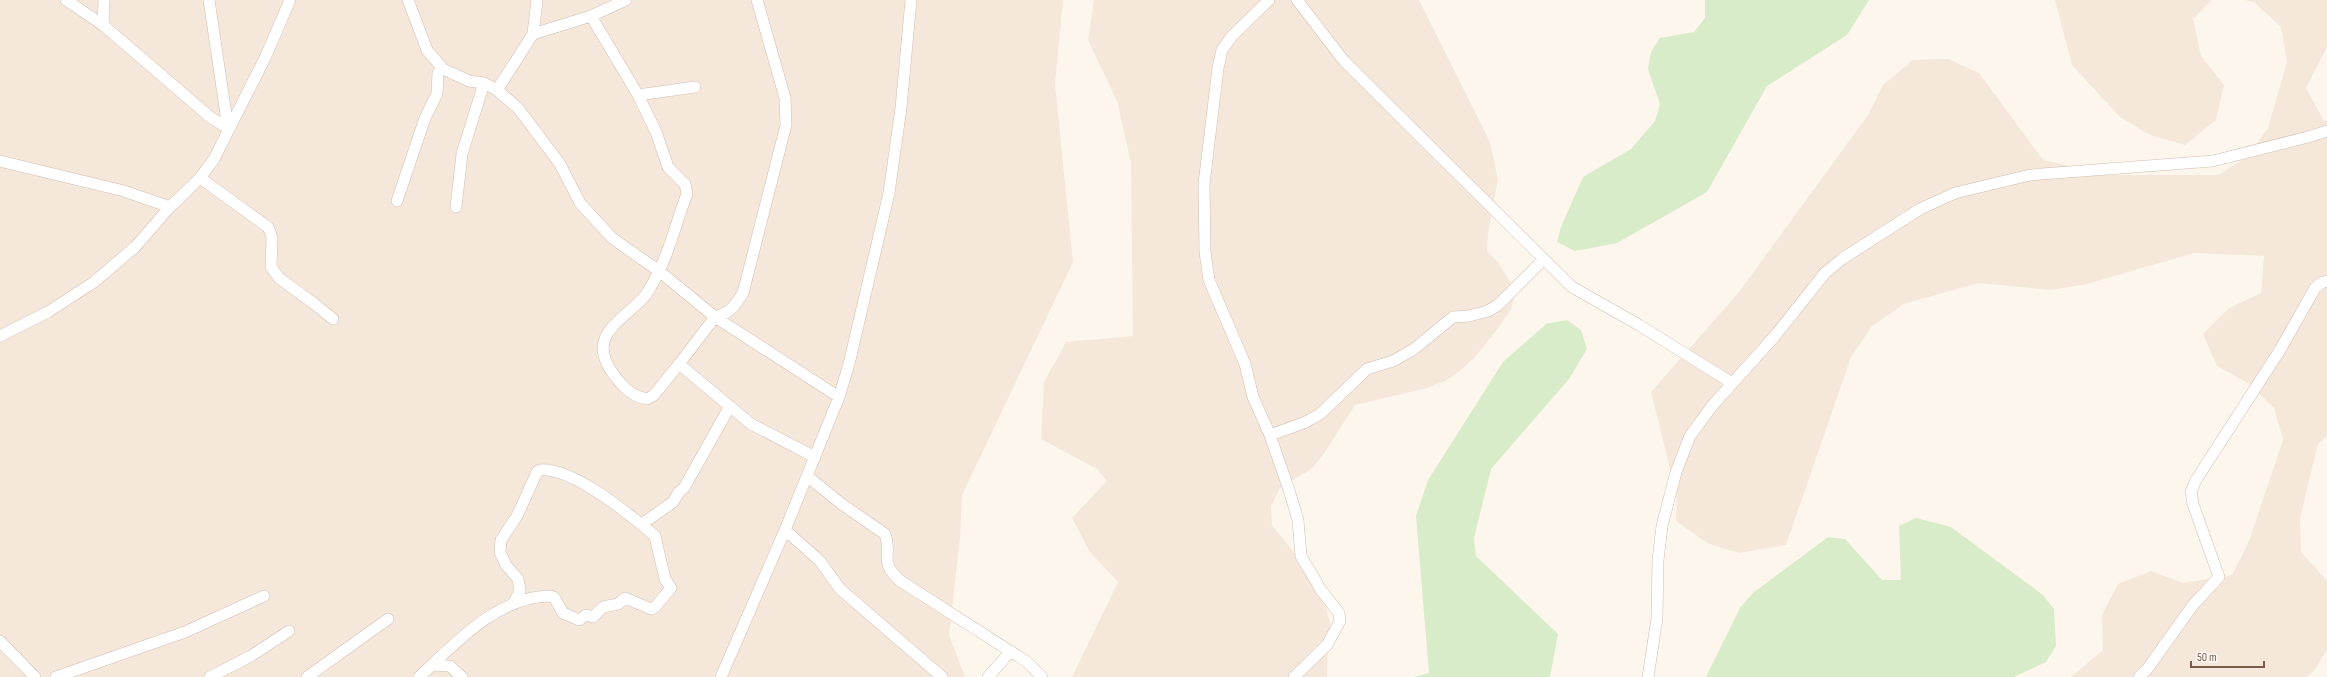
<svg xmlns="http://www.w3.org/2000/svg" width="2327" height="677" font-family="'Sofia Sans Condensed',sans-serif">
	<rect width="100%" height="100%" fill="#fdf6ec"/>
	<path fill="#f5e8da" d="M0,0H1063L1055,84L1073,262L962,495L960,538L949,635L965,677H0Z
		M1094,0H1419L1490,142L1498,179L1488,233L1487,251L1498,262L1516,292L1511,309L1499,327L1475,357L1461,370L1445,381L1427,388L1355,405L1323,455L1311,469L1280,488L1271,506L1272,525L1321,587L1331,627L1328,641L1327,677H1072L1118,582L1090,552L1072,518L1107,481L1097,469L1041,439L1044,382L1066,342L1133,336L1131,163L1117,101L1088,40Z
		M2055,0H2212L2193,19L2201,56L2224,85L2216,120L2185,145L2150,135L2120,117L2072,65Z
		M2245,0H2327V47L2306,88L2324,121L2327,120V436L2318,444L2300,518L2301,552L2327,581V650L2314,671L2306,677H2071L2103,650L2102,615L2118,584L2151,571L2183,583L2232,575L2248,544L2283,440L2274,408L2248,383L2217,366L2203,334L2229,308L2261,293L2264,256L2194,253L2087,284L2051,290L1978,283L1904,304L1872,326L1851,357L1786,545L1739,553L1707,543L1676,521L1677,497L1651,392L1739,292L1868,115L1883,85L1913,60L1948,59L1979,73L2043,160L2110,175H2218L2248,156L2268,128L2287,62L2281,27L2254,2Z"/>
	<path fill="#d8ecc9" d="M1705,0H1869L1847,35L1767,86L1707,192L1617,243L1575,251L1557,242L1561,227L1583,177L1631,149L1655,121L1660,104L1648,69L1651,52L1660,38L1694,32L1705,18Z
		M1567,320L1581,330L1587,349L1569,379L1491,469L1474,538L1476,556L1558,634L1550,677H1414L1429,673L1416,516L1428,480L1503,362L1546,324Z
		M1916,518L1951,527L2043,595L2054,609L2056,646L2046,662L2014,677H1706L1740,608L1753,593L1828,537L1845,539L1882,580H1901L1899,526Z"/>
	<g fill="none" stroke-linecap="round" stroke-linejoin="round">
		<g stroke="#d1beb0" stroke-width="12">
			<path id="minor" d="M66,0L103,25L210,117L228,128
				M209,0L228,128
				M408,0L427,50L443,69L469,81L484,83L497,90L518,108L560,164L580,203L612,238L659,271L715,317L839,397
				M757,0L785,98L786,125L743,293C735,306 730,313 715,317L679,364L751,424L815,457
				M1269,0L1232,36L1222,50L1218,68L1204,184L1205,252L1209,280L1245,364L1253,397L1270,435L1289,490L1298,520L1301,556L1321,590L1339,613L1340,621L1327,645L1294,677
				M1297,0L1344,61L1572,287L1639,325L1732,383
				M591,16L638,95L695,87
				M103,25L104,0
				M533,34L591,16L626,0
				M497,90L533,34L537,0
				M638,95L656,132L668,167L685,184L687,194C677,219 671,247 659,271C655,279 650,290 644,297C620,323 585,336 614,375C623,387 631,396 647,399L654,395L679,364
				M0,161L124,191L170,207
				M200,178L268,227L272,237L271,267L279,278L312,302L333,319
				M397,201L425,118L437,94L438,73L443,69
				M456,207L462,154L484,83
				M0,336L48,312L94,282L135,247L170,207L200,178L214,159L265,58L290,0
				M1270,435L1306,422L1320,414L1367,369L1393,361L1414,349L1453,317L1469,316L1488,311L1498,305L1543,260
				M807,476L843,505L885,534C893,556 878,559 899,580L1027,662L1042,677
				M642,524L673,502L679,492L684,488L730,406
				M785,530L820,561L840,589L942,677
				M0,641L35,677
				M432,665L450,666L462,677
				M56,677L185,632L264,596
				M210,677L251,656L289,631
				M307,677L388,619
				M419,677C456,643 496,597 550,596L554,597L563,613L579,620L586,615L593,617L603,607L618,604L625,598L651,609L655,607L671,588L665,579L655,536L648,530C625,511 571,467 540,470L537,472L517,516L501,540L500,552L506,565L518,579L520,591L513,604
				M721,677L785,530L839,397L849,364L889,193L901,108L911,0
				M988,677L1011,651
				M1648,677L1657,618L1658,560L1662,526L1676,472L1690,436L1712,406L1774,337L1825,273L1842,259L1920,209L1955,193L2030,175L2213,161L2308,137L2327,131
				M2139,677L2148,668L2193,605L2219,577L2193,504L2191,492L2196,480L2280,350L2315,288L2321,283L2327,281"/>
		</g>
		<use href="#minor" stroke="#fff" stroke-width="11"/>
	</g>
	<path d="M2191 661v6h73v-6" fill="none" stroke="#7a5c4d" stroke-width="2"/>
	<text x="2197" y="661" font-size="12" fill="#7a5c4d" stroke="#fffaf3" stroke-width="3" paint-order="stroke">50 m</text>
</svg>
